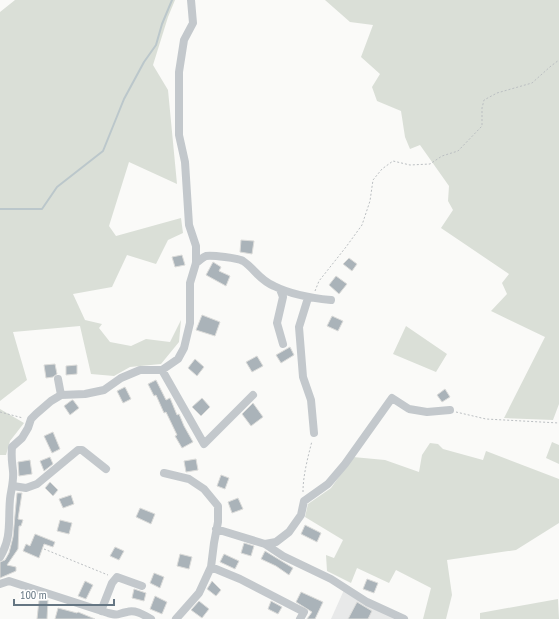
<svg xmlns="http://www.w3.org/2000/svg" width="559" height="619" font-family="'PT Sans Narrow',sans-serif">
	<rect width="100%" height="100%" fill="#fafaf8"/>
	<path fill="#e8e9e9" d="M344,590L404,619H331Z"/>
	<path fill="#dadfd7" d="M15,0H175L168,17L153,65L168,90L177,184L129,162L109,226L116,236L181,218L183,233L168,240L156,264L127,255L112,287L73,294L85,320L102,324L99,328L110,342L131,346L146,339L170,342L181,320L179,342L161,364L130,367L114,376L91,374L80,326L13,332L27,380L0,401V12Z
		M325,0H559V404L553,420L504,418L545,337L491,311L507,294L502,283L509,274L441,228L453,210L448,201L449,186L420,145L410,149L405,137L401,111L377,101L372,87L380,74L361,57L373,25L350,22Z
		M406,326L447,354L436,372L393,354Z
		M0,409L24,423L10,441L6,455H0Z
		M552,442L559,445V464L546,458Z
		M430,443L438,444L443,449L483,460L486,451L559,479V523L516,550L447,560L452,595L446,619H423L431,588L396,570L389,583L357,568L351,583L327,571L326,555L334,558L343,540L305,517L308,504L331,488L353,457L385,460L419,472L422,455Z
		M558,599L559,619H480V613Z"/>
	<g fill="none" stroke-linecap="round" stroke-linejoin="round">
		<path stroke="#bbc7cb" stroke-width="2" d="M0,209H42L57,187L103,151L124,99L144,62L156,45L162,24L172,0"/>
	</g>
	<path fill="#aab3b9" stroke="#dcdcda" d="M241,240L254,241L252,254L240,252Z
		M182,255L185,265L175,267L172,257Z
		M349,258L357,264L352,271L343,264Z
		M213,262L221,267L219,271L230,276L226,286L206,275Z
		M336,276L347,284L339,294L329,285Z
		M202,315L220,322L215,336L196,330Z
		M332,316L343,321L338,331L327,326Z
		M290,347L294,355L281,363L276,355Z
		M257,356L263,366L252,372L246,362Z
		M195,359L204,367L197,376L188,368Z
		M55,364L57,374L53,377L46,378L44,365Z
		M77,365V374L66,375V366Z
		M156,380L166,400L170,398L177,415L179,414L184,426L193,442L182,448L175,436L177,435L166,412L164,413L156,395L154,396L148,384Z
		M125,387L131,399L123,403L117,391Z
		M445,389L450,397L442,402L437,395Z
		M202,398L210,407L201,416L192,407Z
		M72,400H73L79,408L70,415L64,406Z
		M253,403L263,417L251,426L242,414Z
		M53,432L60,449L52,453L44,436Z
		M50,457L53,464L44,471L40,461Z
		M196,459L198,470L186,472L184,461Z
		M30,460L32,474L19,476L18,462Z
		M221,475L229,478L225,489L217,486Z
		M50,482L58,490L53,496L45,488Z
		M17,493H22L18,519L23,520L21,526H19L18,549L7,565L16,567V571L0,578V562L5,560L9,553L13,537Z
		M71,495L74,504L63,508L59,499Z
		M238,498L243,509L232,513L228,502Z
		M140,508L155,514L151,524L136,517Z
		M60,520L72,523L69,534L57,531Z
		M305,525L321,533L317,542L301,534Z
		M35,534L55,542L53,547L44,544L39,558L23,551L26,544L30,546Z
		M244,543L254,546L251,556L241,553Z
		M115,547L124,551L119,560L110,556Z
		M265,551L293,568L289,575L276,566L261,559Z
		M180,554L192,557L189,569L177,566Z
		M224,554L239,561L235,569L220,562Z
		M154,573L164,577L160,588L150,583Z
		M367,579L378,583L374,593L363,589Z
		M85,581L93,585L86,599L78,596Z
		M212,581L221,590L216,596L207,589Z
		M134,589L146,593L144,601L132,598Z
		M301,592L323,602L315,619H307L312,612L296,602Z
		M155,596L167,602L162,614L150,609Z
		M39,600H48L47,619H37Z
		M199,601L209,609L202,618L191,610Z
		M271,601L282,607L278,614L268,609Z
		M357,602L372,611L368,619H348Z
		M58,608L77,613L78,612L95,619H55Z"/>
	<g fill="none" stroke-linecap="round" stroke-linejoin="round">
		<path stroke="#bbbfc2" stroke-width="1" stroke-dasharray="2 2" stroke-linecap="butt" d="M315,291L319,281L346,247L362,225L370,201L373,180L382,169L393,161L410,165L430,164L442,156L458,151L482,126V108L484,100L497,93L532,83L551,66L559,60
			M0,412L23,418
			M456,412L486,419L559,423
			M303,492C303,475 308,457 312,441
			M44,549L108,575"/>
		<path stroke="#c3c8cc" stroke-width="8" d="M196,263C199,261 203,257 206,256C212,255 238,258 243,261C254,268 259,280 274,286C292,295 310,298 331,300
			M280,289L283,297L277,323L283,344
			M308,298L299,327L303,377L311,400L314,433
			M162,370L204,444L253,395
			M58,379L61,395
			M164,473L189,479L204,489L218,506V522L214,543L211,567L199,593L176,619
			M13,486L26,488L37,484L78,450H82L106,469
			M216,529L265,544L283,556L331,579L367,602L404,619
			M265,544L276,542L289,532L301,515L304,501L328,484L345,464L392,398L409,409L427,412L450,410
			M0,557C12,538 8,521 10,499C11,490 14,481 13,471C12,461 11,458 12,447L22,438L28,428L31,419L36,414L51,401L61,395L85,394L104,390L121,378L140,370H162L178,359L184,348L190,323V283L196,263V246L189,225L185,162L179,135V72L184,40L193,23L191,0
			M211,567L240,579L304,612L300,619
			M0,584L9,581L108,613C120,616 116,614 127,612C135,609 144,615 151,619
			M101,611L112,583L117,577L142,586"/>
	</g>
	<path d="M14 599v6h100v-6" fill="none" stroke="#657683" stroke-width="2"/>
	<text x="20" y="599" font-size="12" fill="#657683" stroke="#ffffff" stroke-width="3" paint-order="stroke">100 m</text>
</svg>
